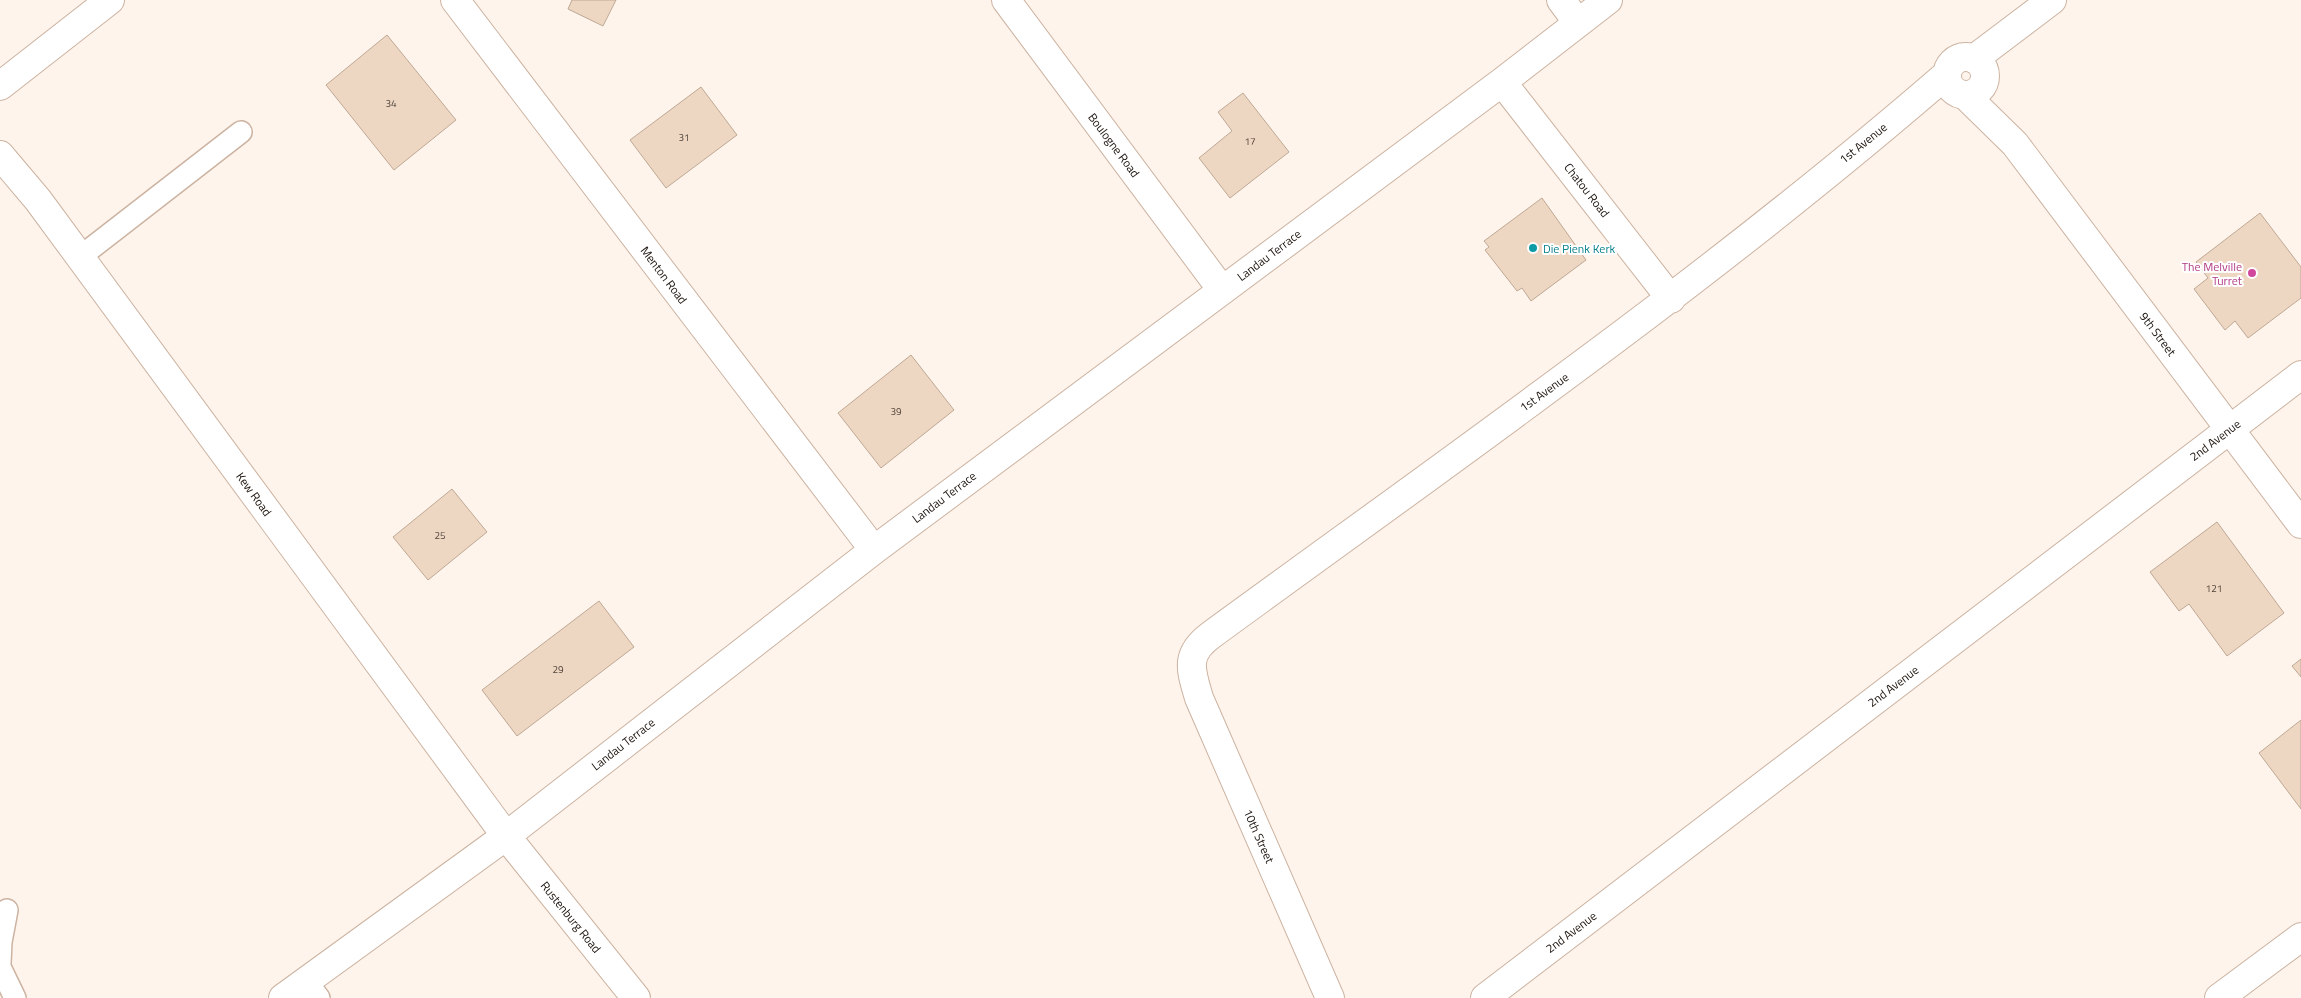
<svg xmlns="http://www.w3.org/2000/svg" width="2301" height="998" font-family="'Titillium Web',sans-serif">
	<rect width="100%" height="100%" fill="#fef4ec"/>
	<path fill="#eed7c2" stroke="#bea894" d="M572,0H616L603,26L568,9Z
		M387,35L456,120L394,170L326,85Z
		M701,87L737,135L666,188L630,140Z
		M1243,93L1289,152L1230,198L1199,158L1232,131L1218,112Z
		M1542,198L1586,260L1531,301L1522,288L1517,291L1485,250L1489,247L1484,241Z
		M2260,213L2301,267V298L2248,338L2235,321L2225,330L2194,289L2208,278L2196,262Z
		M911,355L954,410L881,468L838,413Z
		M452,489L487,532L428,580L393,537Z
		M2217,522L2284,613L2227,656L2189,604L2179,611L2150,572Z
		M599,601L634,647L517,736L482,690Z
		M2301,659V677L2292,666Z
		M2301,720V809L2259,753Z"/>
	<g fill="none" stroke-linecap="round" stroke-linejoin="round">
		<g stroke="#ccb3a1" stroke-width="24">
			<path id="service" d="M80,257L241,132
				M0,963L1,942L7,910
				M0,967L15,998
				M306,981L319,998"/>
		</g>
		<g stroke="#ccb3a1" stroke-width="30">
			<path id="minor" d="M455,0L874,550
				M1006,0L1222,290
				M1561,0L1578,23
				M1947 76a19 19 0 1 1 38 0a19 19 0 1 1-38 0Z
				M1974,59L2052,0
				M1502,82L1671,299
				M0,86L110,0
				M1966,96L2015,144L2301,524
				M0,155L38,200L506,836L636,998
				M283,998L506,836L874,550L1502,82L1608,0
				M1330,998L1199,698C1191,670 1184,655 1211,635C1460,453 1714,276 1947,74
				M1485,998L2301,375
				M2219,998L2301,937"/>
		</g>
		<use href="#service" stroke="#fff" stroke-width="21"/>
		<use href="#minor" stroke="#fff" stroke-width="28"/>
	</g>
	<circle fill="#0f9aa8" stroke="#fff" stroke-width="2" cx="1533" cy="248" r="5"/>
	<circle fill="#d1479c" stroke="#fff" stroke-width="2" cx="2252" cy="273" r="5"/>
	<g text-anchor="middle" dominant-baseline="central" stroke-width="4" stroke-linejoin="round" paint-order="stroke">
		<g font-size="10" fill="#50433a">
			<text x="391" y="103">34</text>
			<text x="684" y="137">31</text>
			<text x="1250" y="141">17</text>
			<text x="896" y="411">39</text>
			<text x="440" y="535">25</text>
			<text x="2214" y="588">121</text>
			<text x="558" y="669">29</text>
		</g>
		<g font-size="12" fill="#1b120c" stroke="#fff">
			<text transform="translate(1863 143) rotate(-39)">1st Avenue</text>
			<text transform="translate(1114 145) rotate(53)">Boulogne Road</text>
			<text transform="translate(1587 190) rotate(52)">Chatou Road</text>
			<text transform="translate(1269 255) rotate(-37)">Landau Terrace</text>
			<text transform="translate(664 275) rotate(53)">Menton Road</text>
			<text transform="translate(2158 334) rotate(53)">9th Street</text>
			<text transform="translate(1544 392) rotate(-36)">1st Avenue</text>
			<text transform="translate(2215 440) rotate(-37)">2nd Avenue</text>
			<text transform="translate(254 494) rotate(54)">Kew Road</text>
			<text transform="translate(944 497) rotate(-37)">Landau Terrace</text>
			<text transform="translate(1893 686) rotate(-37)">2nd Avenue</text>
			<text transform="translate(623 744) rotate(-38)">Landau Terrace</text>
			<text transform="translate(1259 836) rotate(66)">10th Street</text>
			<text transform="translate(571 917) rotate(51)">Rustenburg Road</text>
			<text transform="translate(1571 932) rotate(-37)">2nd Avenue</text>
		</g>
		<g font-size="12" fill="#0d838f" stroke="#fff" text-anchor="start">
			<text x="1543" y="248">Die Pienk Kerk</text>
		</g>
		<g font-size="12" fill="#b23c85" stroke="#fff" text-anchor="end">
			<text x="2242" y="266">The Melville<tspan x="2242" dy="14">Turret</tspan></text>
		</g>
	</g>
</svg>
